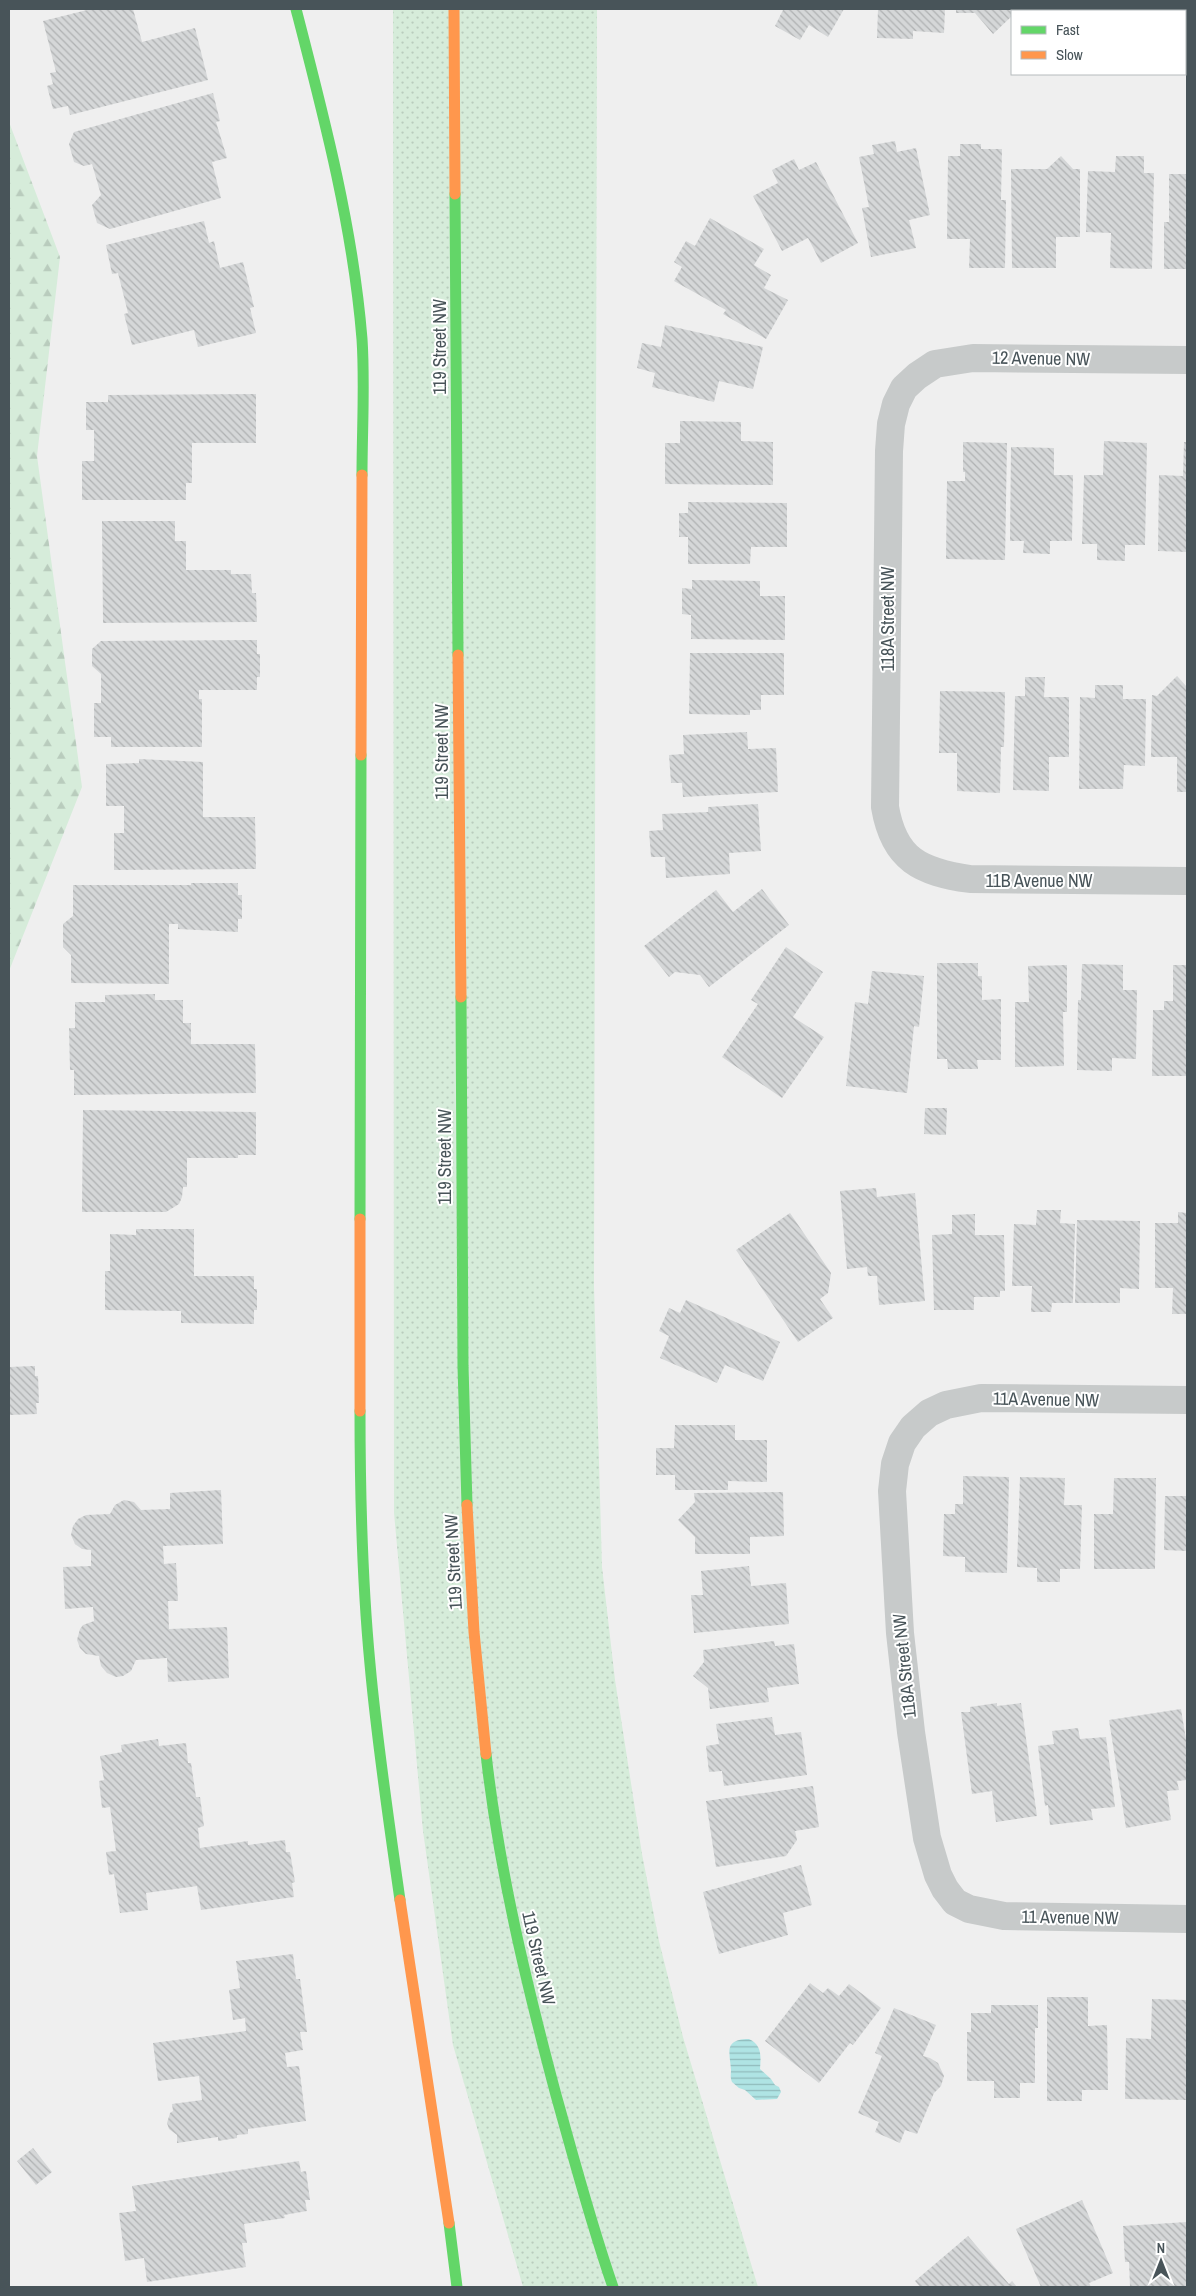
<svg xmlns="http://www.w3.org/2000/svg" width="1196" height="2296" font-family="'Archivo Narrow',sans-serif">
	<defs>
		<pattern id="grass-dots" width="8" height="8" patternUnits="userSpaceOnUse" patternTransform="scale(1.25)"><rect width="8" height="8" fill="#d6ecda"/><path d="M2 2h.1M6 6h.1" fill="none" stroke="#b9ccbd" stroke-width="1.8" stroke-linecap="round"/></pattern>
		<pattern id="forest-firs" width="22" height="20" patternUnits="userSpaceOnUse" patternTransform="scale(1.25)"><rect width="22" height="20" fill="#d6ecda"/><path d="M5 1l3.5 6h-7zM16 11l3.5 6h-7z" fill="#b9ccbd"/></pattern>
		<pattern id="water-rules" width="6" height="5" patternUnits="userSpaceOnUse" patternTransform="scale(1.25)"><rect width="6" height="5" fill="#afe4e4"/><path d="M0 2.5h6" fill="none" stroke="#90bbbc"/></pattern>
		<pattern id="building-back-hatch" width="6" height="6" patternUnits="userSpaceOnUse" patternTransform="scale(1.25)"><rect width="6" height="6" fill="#d5d7d8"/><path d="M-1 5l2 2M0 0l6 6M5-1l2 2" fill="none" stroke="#afb1b2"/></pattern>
	</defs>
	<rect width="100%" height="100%" fill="#efefef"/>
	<path fill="url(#grass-dots)" d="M393,9H597L594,1286L602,1567L615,1680L642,1854L659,1941L683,2037L758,2287H523L453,2045L423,1831L394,1513Z"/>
	<path fill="url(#forest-firs)" d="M9,122L60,257L37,456L82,787L9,971Z"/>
	<path fill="url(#water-rules)" d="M749,2039C762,2045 761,2056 760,2069L771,2079L775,2085L779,2087L781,2092L777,2099L756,2100L745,2090L739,2088L732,2082C730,2077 731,2075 731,2070C730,2053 723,2039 749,2039Z"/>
	<path fill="url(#building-back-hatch)" d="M91,9H133L142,42L195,28L208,80L70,115L68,106L53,109L47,86L53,84L50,73L56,72L43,21Z
		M781,9H844L828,37L809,25L800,40L775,26L783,10Z
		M878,9H945L944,33L913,31V39L877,38Z
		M956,9H1013V11L1012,16L993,34L975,13H956Z
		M1022,9H1087V11H1022Z
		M1111,9H1159V11H1111Z
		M1173,9H1187V29H1185V11H1173Z
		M213,93L220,121L216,122L227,158L212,162L221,198L110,229L97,223L92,205L101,195L92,164L84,166L74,162L69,144L74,132Z
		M895,141L897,152L916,148L930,215L909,220L916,248L871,257L862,208L869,207L859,157L874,154L872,145Z
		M960,144H981V149H1002L1001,200H1006L1005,268H969L970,239H947L948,156H960Z
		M1061,156L1073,169H1080V237H1056V268H1012L1011,169H1047Z
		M1116,156H1144V173H1154L1152,269L1110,268L1111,233L1086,232L1088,171L1115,172Z
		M794,159L799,170L816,162L858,243L821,263L808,238L782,251L753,196L778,183L772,170Z
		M1169,174H1187V269H1164V222H1169Z
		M710,218L764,249L754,265L771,275L764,288L788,300L766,339L723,314L726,310L674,281L682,267L674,262L686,241L695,246Z
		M204,221L209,243L214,241L220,268L243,262L254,307L250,308L256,333L198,347L194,330L132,345L124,314L128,313L118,273L112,274L106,245Z
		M665,325L763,347L753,389L719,381L714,402L652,387L655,373L637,368L642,343L661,347Z
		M256,394V443H192V483H186V500H82V461H94V430H86V402H108V395Z
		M680,421L741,422V441L773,442V485L665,484V443H680Z
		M1104,441L1147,443L1145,545H1125V561L1097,560V544H1082L1084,475H1103Z
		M963,442L1007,443L1005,560L946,559L947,481H965V472H963Z
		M1184,442H1187V552L1158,551L1159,475L1183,476Z
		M1011,447L1054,448V475H1073L1072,541H1050V554L1023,553L1024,541H1010Z
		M688,502L787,503V547H751L750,564H688V537H679V513H688Z
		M102,521H175V541H186V570H231V574H251L252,593H256L257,622L103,623Z
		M692,580L760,581V596H785V640L691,639V615L682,614V588L692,589Z
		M257,640V654H260V677H257V690H199V699H202V747H111V737H94V703H101V674L92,666V649L101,641Z
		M690,653H784V695H761V710H750V715L689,714Z
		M1177,676L1187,687V792H1177V757H1151L1152,695L1157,696Z
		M1025,677H1045L1044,697H1069V757H1049V791L1013,790L1015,696H1025Z
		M1095,685H1123V699H1146L1145,766L1124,765L1123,789H1079L1080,697L1095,698Z
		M940,691L1005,692L1004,747H1001L1000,793L957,791V753H939Z
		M747,732L748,749L776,748L778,792L683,797L682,783H671L669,755L684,754L683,735Z
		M139,759L203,762V817H255L256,869L114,870V833H124V806H106V764L139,763Z
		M758,804L761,851L729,853L730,874L666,878L665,857H651L649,831L663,830L662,814L708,812V807Z
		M191,883H238V895H242V919H238V932L178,929V924H169V984L71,983V955L63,947V924L73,916V885H191Z
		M762,889L789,925L709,987L700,975L675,972L669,977L644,946L716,890L733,912Z
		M786,947L823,972L793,1017L824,1037L782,1098L722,1057L758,1004L751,1000Z
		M937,963H978V976H982V1000L1001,999V1060H977L978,1069H948L947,1059H937Z
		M1082,964L1123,965V990H1137L1136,1059L1112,1058V1071L1077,1070L1078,1000H1081Z
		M1067,965V1012H1063L1064,1066L1015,1067V1002H1029L1028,966Z
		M1173,965H1187V1076H1152L1153,1010H1164V1001H1173Z
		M872,971L924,976L919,1027L914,1026L907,1093L846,1086L855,1002L868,1004Z
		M155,994V1000H183V1023H191V1044H255L256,1093L74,1095V1070H70L69,1028H75V1002H105V995Z
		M925,1108H947L946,1135L924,1134Z
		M83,1110L256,1112V1155H238V1158H187V1187H183L182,1197L179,1204L166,1212H82Z
		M876,1188L877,1197L915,1193L925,1301L879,1305L877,1276H868L867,1267L847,1269L840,1191Z
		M1037,1210H1061L1060,1223L1075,1224L1073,1303H1052L1051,1312H1031L1032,1286H1012L1014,1224L1036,1225Z
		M1178,1212L1187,1213V1314H1172L1173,1288H1155V1223H1178Z
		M790,1213L831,1273L828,1293L820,1299L833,1318L798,1342L736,1250Z
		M975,1214V1235H1004L1005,1291H1000V1297H974V1310H934L932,1235L952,1234V1215Z
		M1077,1220L1140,1221L1139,1289L1120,1288V1303H1075Z
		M136,1229H194V1276H254V1289H257V1310H254V1324L181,1323V1311L105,1310V1271H110V1234L136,1235Z
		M686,1300L780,1342L763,1381L725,1365L717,1383L660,1358L669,1336L659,1331L669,1308L680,1313Z
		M35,1366V1376H38L39,1403H36L37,1414L9,1415V1367Z
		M675,1425H735V1440H767V1482L728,1481V1490H675V1475H656V1448H674Z
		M963,1476L1009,1477L1007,1573L965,1572V1557L943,1556L944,1514H955V1504H963Z
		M1020,1477L1065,1478L1064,1505H1082L1080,1569H1060V1582H1037V1568L1017,1567Z
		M1114,1478H1156L1155,1569H1094V1514H1113Z
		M221,1490L223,1544L163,1546L164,1564L176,1563L178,1601H168L169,1629L227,1627L229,1678L168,1682L167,1658L136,1660L131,1671L123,1676L116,1677L107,1673L101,1666L99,1656L86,1654L80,1648L77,1640L80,1629L83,1625L94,1621L93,1607L65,1609L63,1567L91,1566V1550L82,1549L75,1544L71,1535L73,1526L78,1519L86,1515L110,1514L115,1505L124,1500L134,1502L141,1510L170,1509V1493Z
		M783,1492L784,1536L750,1537V1554H695V1537L678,1520L695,1502L694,1493Z
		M1165,1496H1187V1551L1164,1550Z
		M749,1566L751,1586L786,1583L789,1624L694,1633L691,1595H703L701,1571Z
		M774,1641L775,1646L794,1644L799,1684L767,1688L769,1702L710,1709L708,1688L693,1676L704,1662L703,1650Z
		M997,1703V1706L1021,1703L1037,1816L996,1822L992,1791L972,1794L961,1712H970V1707Z
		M1181,1709L1187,1746V1780L1177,1781L1179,1790L1167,1791L1171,1820L1126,1828L1109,1720Z
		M772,1717L775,1735L801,1732L807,1775L724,1786L722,1771L709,1772L706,1746L719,1744L716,1724Z
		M1078,1728L1080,1739L1106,1737L1115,1807L1091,1809L1093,1820L1050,1825L1048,1805L1045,1806L1038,1746L1054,1744L1052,1731Z
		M158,1739L159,1746L186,1743L188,1763H191L196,1797H200L204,1826L198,1828L200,1848L248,1841V1845L285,1840L286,1852H290L295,1882L292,1883L294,1897L201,1910L197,1886L146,1893L148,1910L120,1913L114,1874L109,1875L106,1852L116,1851L110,1807L102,1808L99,1781L104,1780L100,1756L122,1752L121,1745Z
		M813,1786L819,1827L795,1831L797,1840L786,1856L716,1867L706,1801Z
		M801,1865L812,1905L783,1913L788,1935L719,1954L703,1892Z
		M293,1954L296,1979H300L307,2032H300L303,2050L285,2053L287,2067L299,2066L306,2121L248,2129V2134L237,2135V2138L218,2141V2137L177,2143V2135L169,2129L167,2123L170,2113L173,2111L172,2104L202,2100L199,2076L158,2081L153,2043L246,2031L245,2018L233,2020L229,1990L240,1988L236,1961Z
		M810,1983L823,1993L828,1988L839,1996L849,1984L881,2008L853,2045L850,2043L819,2083L765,2041Z
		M1047,1997H1088V2026L1107,2025L1108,2090H1082V2101H1047Z
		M1152,1999L1187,2000V2100L1125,2099L1126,2038L1151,2039Z
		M991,2005H1038V2028H1035V2083H1020V2098H994V2081H967V2032H971V2013H991Z
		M894,2008L936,2025L923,2056L930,2058L938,2063L944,2076L941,2086L934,2093L917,2134L905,2130L900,2143L875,2132L879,2122L858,2113L882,2056L875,2053Z
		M33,2148L52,2172L36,2185L17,2161Z
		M299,2161L301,2172L306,2171L310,2200H305L307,2211L284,2215L285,2218L244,2224L247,2243H242L246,2267L147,2282L144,2258L125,2261L119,2213L136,2211L132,2186Z
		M1082,2200L1113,2273L1089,2283L1091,2287H1041L1016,2229Z
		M1187,2222V2287H1130L1129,2262H1125L1123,2226Z
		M968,2236L1009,2284L1012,2281L1017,2287H920L915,2281Z"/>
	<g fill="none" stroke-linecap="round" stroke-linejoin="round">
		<path stroke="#c7caca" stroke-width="28" d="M1187,360L973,358L935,364L917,376L904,388L896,404L891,424L889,451L885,807C894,860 921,872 970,879L1187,881
			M1187,1400L981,1398L946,1405L929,1413L913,1427L902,1443L895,1464L892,1491L900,1633L911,1732L927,1838L938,1875L945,1889L955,1902L969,1909L1004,1916L1187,1919"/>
		<path stroke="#63d668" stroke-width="11" d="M296,9C324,117 353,227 362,339C365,384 362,430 362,475
			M455,194L458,655
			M461,997L463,1366L467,1505
			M360,1219L361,755
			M360,1411C360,1495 362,1580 370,1664C377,1743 389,1822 400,1900
			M486,1754C499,1870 526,1982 556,2095C574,2159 591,2224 613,2287
			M449,2223L457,2287"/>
		<path stroke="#ff974d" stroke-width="11" d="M454,9L455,194
			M458,655L461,997
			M361,755L362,475
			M360,1411V1219
			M467,1505L474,1632L486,1754
			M400,1900L449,2223"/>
	</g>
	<g text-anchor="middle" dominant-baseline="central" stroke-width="4" stroke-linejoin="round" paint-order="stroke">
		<g font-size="18" fill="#485459" stroke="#fff">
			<text transform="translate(439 347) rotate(-90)">119 Street NW</text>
			<text transform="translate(1041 358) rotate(1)">12 Avenue NW</text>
			<text transform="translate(887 619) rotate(-90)">118A Street NW</text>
			<text transform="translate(441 752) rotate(-90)">119 Street NW</text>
			<text x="1039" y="880">11B Avenue NW</text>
			<text transform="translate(444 1157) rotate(-90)">119 Street NW</text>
			<text transform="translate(1046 1399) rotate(1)">11A Avenue NW</text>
			<text transform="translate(453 1562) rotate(-93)">119 Street NW</text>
			<text transform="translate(904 1666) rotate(-96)">118A Street NW</text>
			<text transform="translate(1070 1917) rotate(1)">11 Avenue NW</text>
			<text transform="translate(539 1958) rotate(77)">119 Street NW</text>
		</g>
	</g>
	<rect width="1196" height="2296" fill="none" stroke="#485459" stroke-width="20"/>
	<rect x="1011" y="10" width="175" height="65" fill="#ffffff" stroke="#b6bbbd"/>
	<rect x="1021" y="26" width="25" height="8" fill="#63d668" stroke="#b6bbbd"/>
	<text x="1056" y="35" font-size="15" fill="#485459">Fast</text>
	<rect x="1021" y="51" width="25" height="8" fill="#ff974d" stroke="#b6bbbd"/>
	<text x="1056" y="60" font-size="15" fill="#485459">Slow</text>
	<g transform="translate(1161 2261)" stroke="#ffffff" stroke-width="4" paint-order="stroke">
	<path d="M0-4L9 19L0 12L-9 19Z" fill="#485459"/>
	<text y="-8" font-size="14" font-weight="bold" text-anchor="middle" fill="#485459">N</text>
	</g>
</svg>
